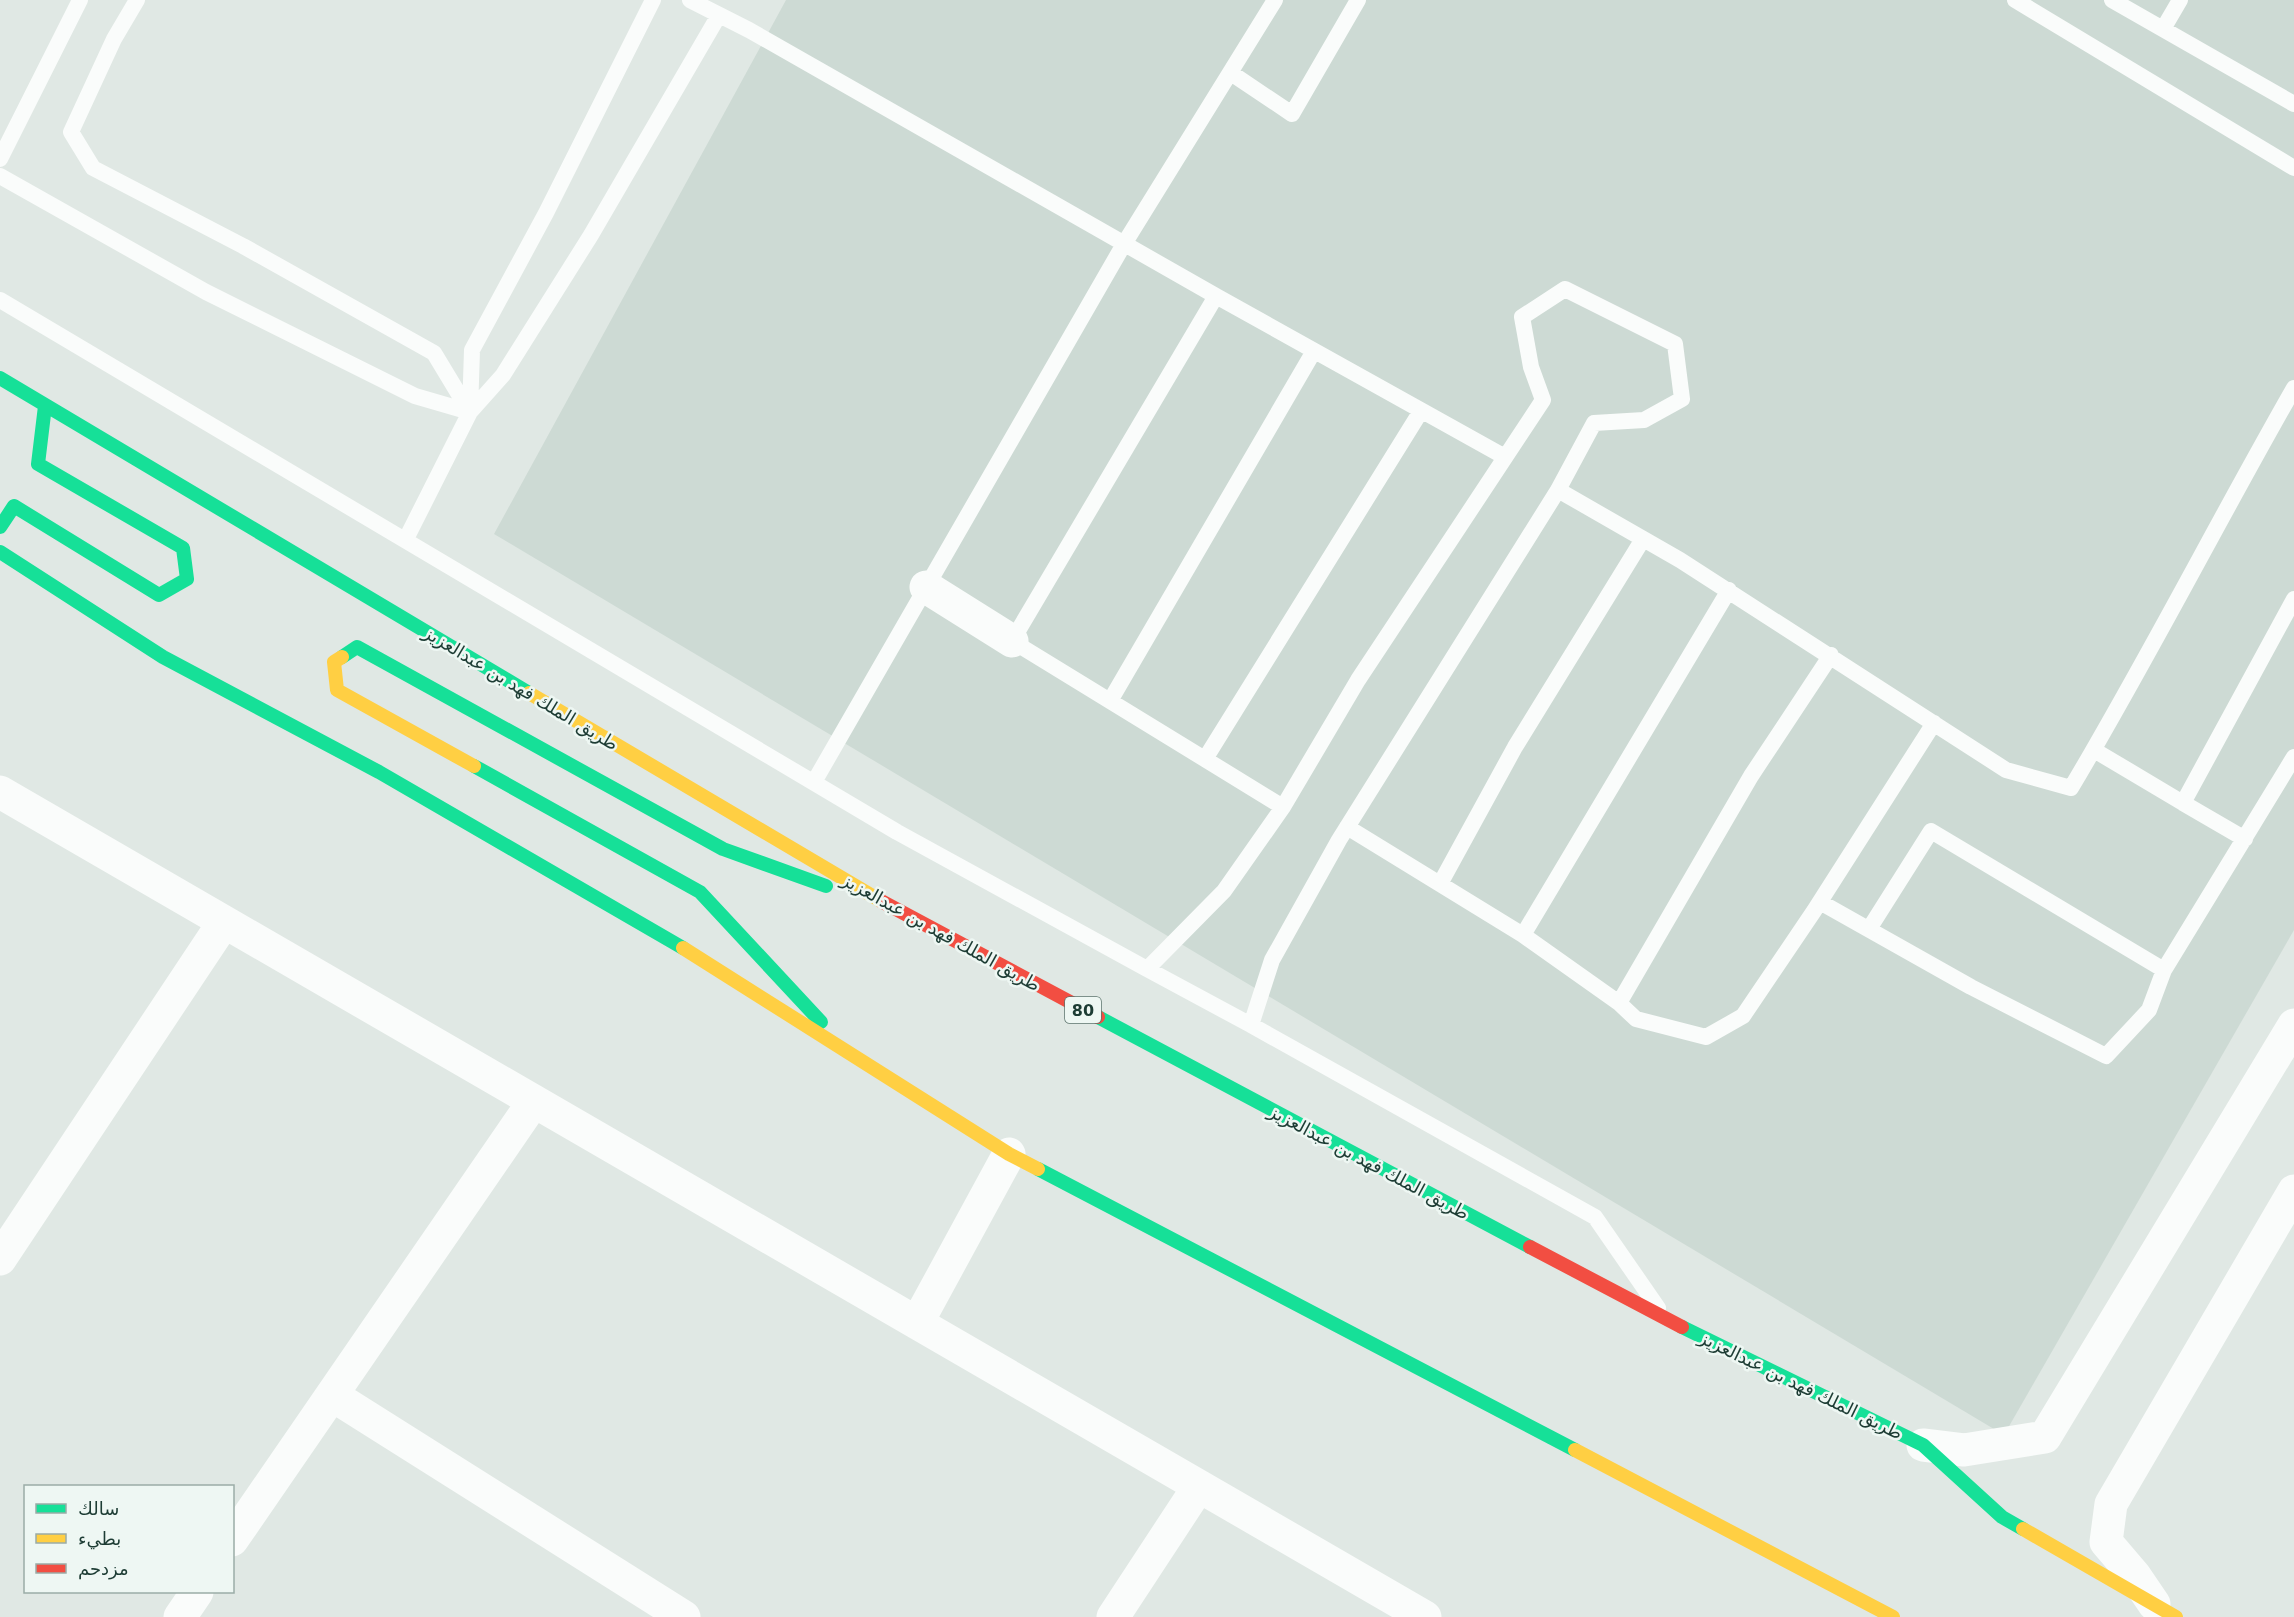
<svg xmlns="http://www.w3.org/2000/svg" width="2294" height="1617" font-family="'DejaVu Sans',Vazirmatn,sans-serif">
	<rect width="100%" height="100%" fill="#e0e8e4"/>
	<path fill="#cddad4" d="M786,0H2294V930L2004,1435L494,534Z"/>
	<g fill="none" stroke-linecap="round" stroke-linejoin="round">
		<path stroke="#fafcfb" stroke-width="16" d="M137,0L114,39L71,132L93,168L243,246L434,353L469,411
			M653,0L546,213L472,350L470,412L503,375L591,235L719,15
			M690,0L749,30L1216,296
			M2015,0L2294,168
			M2112,0L2294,104
			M2163,29L2180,0
			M1231,73L1292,114L1358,0
			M0,159L80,0
			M0,176L206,292L415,396L470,412
			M0,300L897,832L1147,969L1224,891L1283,807L1358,680L1543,400L1531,367L1522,317L1565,289L1675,344L1682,399L1644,420L1594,423L1558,490L1339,840L1272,960L1251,1025L1595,1217L1658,1308
			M1558,490L1680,560L2006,770L2071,788C2149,657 2218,521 2294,388
			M406,539L470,412
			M1831,655L1751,776L1619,1003L1636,1019L1706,1037L1743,1016L1814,911L1934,723
			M1110,701L1314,351
			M2094,750L2183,803L2294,599
			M1205,759L1421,411
			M814,782L1124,244L1275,0
			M2183,803L2245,839
			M1283,807L1012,641L1216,296L1505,457
			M1347,827L1523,935
			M1440,884L1515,747L1643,539
			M1820,902L1971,987L2106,1056L2149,1010L2164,970L1931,831L1869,929
			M1147,969L1251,1025
			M2164,970L2294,757
			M1619,1003L1523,935L1729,590"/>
		<path stroke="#fafcfb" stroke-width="33" d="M926,587L1012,641
			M0,792L1425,1617
			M0,1259L224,922
			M917,1323L1009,1154
			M332,1395L684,1617
			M1923,1445L1964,1450L2045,1437L2294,1025
			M232,1540L534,1101
			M2154,1604L2135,1576L2106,1542L2111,1504L2294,1191
			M180,1617L197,1592
			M1113,1617L1199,1486"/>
		<path stroke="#16e098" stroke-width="14" d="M0,378L529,693
			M0,527L14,506L159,595L187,579L183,548L38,464L45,406
			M0,552L163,657L379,772L683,948
			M342,657L357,647L723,849L826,886
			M474,766L700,892L821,1022
			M1098,1017L1530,1247
			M1038,1169L1575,1450
			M1682,1327L1923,1445L2002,1517L2023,1529"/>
		<path stroke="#ffcf43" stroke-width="14" d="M342,657L334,662L337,690L474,766
			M529,693L881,901
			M683,948L1009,1154L1038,1169
			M1575,1450L1893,1617
			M2023,1529L2176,1617"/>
		<path stroke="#f24e42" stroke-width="14" d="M881,901L1098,1017
			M1530,1247L1682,1327"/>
	</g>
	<g text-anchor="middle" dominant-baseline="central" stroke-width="5" stroke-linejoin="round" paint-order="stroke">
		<rect fill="#eef7f3" stroke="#5c746d" stroke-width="1.5" x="1065" y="997" width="36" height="26" rx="4.5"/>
		<g font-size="16" font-weight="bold" fill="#1d3c34">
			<text x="1083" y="1010">80</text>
		</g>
		<g font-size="18" fill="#1d3c34" stroke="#eef7f3">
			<text transform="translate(521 688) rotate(31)">طريق الملك فهد بن عبدالعزيز</text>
			<text transform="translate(941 932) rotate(29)">طريق الملك فهد بن عبدالعزيز</text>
			<text transform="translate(1369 1162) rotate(28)">طريق الملك فهد بن عبدالعزيز</text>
			<text transform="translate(1801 1385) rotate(26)">طريق الملك فهد بن عبدالعزيز</text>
		</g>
	</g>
	<rect x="24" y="1485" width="210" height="108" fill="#eef7f3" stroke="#9aaca7" stroke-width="1.5"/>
	<rect x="36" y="1504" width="30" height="9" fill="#16e098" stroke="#9aaca7" stroke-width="1.5"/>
	<text x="78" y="1515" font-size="18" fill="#1d3c34">سالك</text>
	<rect x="36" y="1534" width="30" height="9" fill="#ffcf43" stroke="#9aaca7" stroke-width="1.5"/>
	<text x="78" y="1545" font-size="18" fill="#1d3c34">بطيء</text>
	<rect x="36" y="1564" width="30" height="9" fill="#f24e42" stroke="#9aaca7" stroke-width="1.5"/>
	<text x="78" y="1575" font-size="18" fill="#1d3c34">مزدحم</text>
</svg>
